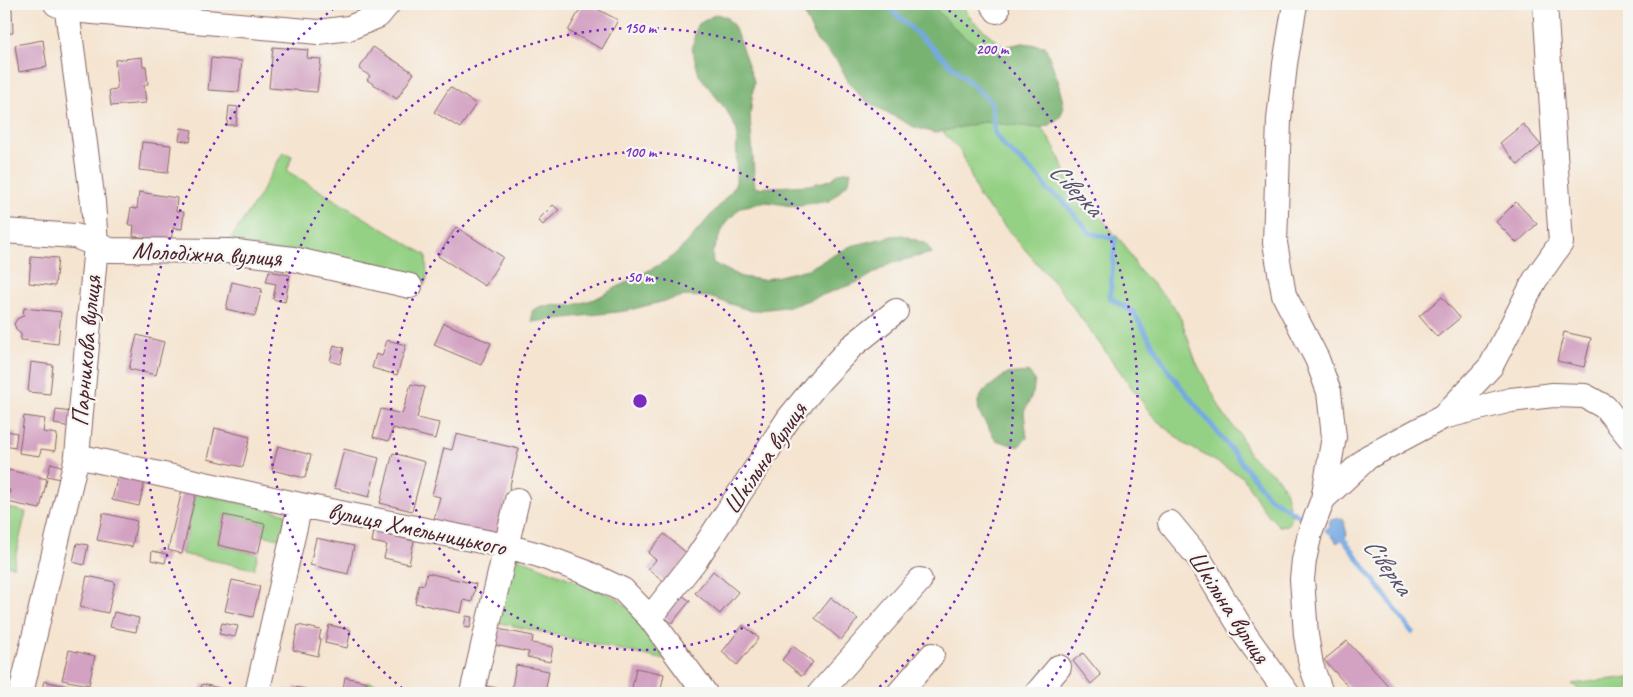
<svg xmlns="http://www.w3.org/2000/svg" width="1633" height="697" font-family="Caveat,sans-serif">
	<rect width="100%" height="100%" fill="#f6f6f2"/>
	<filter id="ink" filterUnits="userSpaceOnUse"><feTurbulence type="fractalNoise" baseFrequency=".02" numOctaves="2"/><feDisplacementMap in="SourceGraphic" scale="10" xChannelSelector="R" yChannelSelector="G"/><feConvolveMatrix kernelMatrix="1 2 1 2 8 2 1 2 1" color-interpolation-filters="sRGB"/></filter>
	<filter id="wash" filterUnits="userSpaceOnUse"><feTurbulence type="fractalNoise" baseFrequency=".0096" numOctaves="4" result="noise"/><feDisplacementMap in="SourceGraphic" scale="20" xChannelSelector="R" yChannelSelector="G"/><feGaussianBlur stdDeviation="1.12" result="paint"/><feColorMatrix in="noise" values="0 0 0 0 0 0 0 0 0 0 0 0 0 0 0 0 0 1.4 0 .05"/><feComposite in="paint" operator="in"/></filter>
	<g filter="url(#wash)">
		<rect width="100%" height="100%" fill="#f5e4d0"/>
		<path fill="#95d185" stroke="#707858" d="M813,4H961L972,20L1006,49L1019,95L1055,148L1080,206L1102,219L1126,247L1138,269L1173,305L1181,319L1196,362L1224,415L1240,435L1250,456L1276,476L1285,489L1292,519L1288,525L1279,526L1263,509L1243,477L1185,444L1154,418L1062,292L979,197L962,153L926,113Z
			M283,152L292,156L287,171L426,255L427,279L424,286L411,281L229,241L258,198Z
			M196,493L284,513L289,523L285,540L262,535L264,524L224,515L218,545L258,554L254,569L182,554Z
			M4,507L26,512L13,567L4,564Z
			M516,557L617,598L631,611L666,660L496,622L510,560Z
			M1629,677V693H1584L1572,684Z
			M367,682L417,693H365Z"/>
		<path fill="#78b372" stroke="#61694e" d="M790,4H931L959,33L981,48L992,49L1023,43L1045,46L1058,80L1064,107L1060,117L1050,125L1039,128L983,122L935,133L914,127L864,100L849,83L838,62L817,41L804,14L796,5Z
			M716,14L726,17L734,26L754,81L750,116L755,188L809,185L831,180L839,173L851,171L849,182L830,201L792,206L767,202L741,207L725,224L712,253L713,263L741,277L763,280L808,269L851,246L892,236L903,235L926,244L932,253L891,263L861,281L792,306L752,311L709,297L685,296L625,311L532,322V311L541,306L574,305L595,299L668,260L686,244L731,192L736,183L737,130L727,111L699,75L692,48L697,25Z
			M1028,372L1035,380L1033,393L1024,412L1027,438L1018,447L996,440L979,413L978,401L984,391L1006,374Z"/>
		<path fill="#75a9e2" stroke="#606486" d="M1343,518L1347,535L1337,543L1328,530L1330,520Z"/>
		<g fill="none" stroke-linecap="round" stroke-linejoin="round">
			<path stroke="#75a9e2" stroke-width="5" d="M885,4L991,102L995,133L1005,147L1041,179L1048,191L1061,199L1090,233L1115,239L1110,298L1133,312L1170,373L1269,497L1302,518
				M1327,530L1343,538L1412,632"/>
		</g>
		<g id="blocks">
			<path fill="#d3a2c2" d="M583,4H588L618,20L602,49L568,31Z
				M12,9L13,33L4,34V10Z
				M43,40L47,67L19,72L15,45Z
				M273,47L308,50L307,58L321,59L317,92L269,88Z
				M373,47L414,73L397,99L367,80L370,76L359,69Z
				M142,57L143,66H146L148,84L144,85L146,103L111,106L109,90L117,89L115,60Z
				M211,58L242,61L239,92L208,90Z
				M450,87L476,104L460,128L434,112Z
				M229,106L238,107L236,125H227Z
				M1523,124L1541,145L1518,165L1500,143Z
				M181,128L192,130L190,142L179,140Z
				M142,142L171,145L168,173L139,170Z
				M139,192L177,198L176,211L184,212L182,229L173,228L171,241L133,236L134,225H128L131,208L137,209Z
				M1516,202L1537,224L1517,243L1496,222Z
				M553,205L559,210L543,225L538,220Z
				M456,227L503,257L485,286L438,256Z
				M31,256L58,258L55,286L29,283Z
				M269,271L290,275L285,302L273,299L276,284L266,282Z
				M232,282L262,289L255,316L226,309Z
				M1442,297L1460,318L1437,337L1419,316Z
				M24,308L61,312L58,344L21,340V334L17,331L14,324L17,319L23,316Z
				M444,323L491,343L481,365L434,345Z
				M1564,332L1591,338L1584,367L1557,361Z
				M137,335L164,342L156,375L129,369Z
				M387,340L406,345L397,375L372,368L376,354L382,356Z
				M334,345L344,348L340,364L330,361Z
				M31,362L53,365L50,394L28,392Z
				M411,384L425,387L417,418L439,423L435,439L393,428L389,441L373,437L381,409L402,414Z
				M56,410L72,412L71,427L54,424Z
				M24,416L45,419L43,432L57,434L55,451L41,449L40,456L19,453Z
				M215,428L250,437L243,467L208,459Z
				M7,431L17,433L15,448L5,446Z
				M456,434L519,449L497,538L433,523L440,497L432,495L444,448L452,450Z
				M278,446L311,455L305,478L272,470Z
				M344,449L379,458L369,497L334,488Z
				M393,453L425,462L412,511L380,503Z
				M51,463L64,467L60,479L47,476Z
				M4,469L47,479L40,509L7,502L10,490L4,489Z
				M118,475L145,481L139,506L112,500Z
				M182,490L196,493L182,554L168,550Z
				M103,513L137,521L132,547L97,540Z
				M224,515L265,524L258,554L218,545Z
				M374,532L414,541L409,564L384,558L387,545L372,542Z
				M664,534L689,555L666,583L648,569L656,560L648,553Z
				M316,538L354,546L348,574L310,565Z
				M77,543L88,545L84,565L73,562Z
				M152,551L167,554L165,563L151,560Z
				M713,571L738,592L720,614L695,593Z
				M427,573L476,584L472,602L464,600L461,613L415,603L419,584L424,585Z
				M87,576L115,582L108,613L80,607Z
				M232,580L260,586L253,617L225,611Z
				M679,593L690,601L672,623L661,615Z
				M831,598L858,619L841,640L815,618Z
				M114,612L139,618L136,632L110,627Z
				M466,616L472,617L470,628L464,627Z
				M222,623L238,626L235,637L219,634Z
				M298,625L321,630L319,639H321L318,656L293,650Z
				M329,625L351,630L347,648L325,643Z
				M743,625L759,638L737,665L722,652Z
				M498,629L533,636L532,643L553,647L550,662L527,657L529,652L494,645Z
				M1347,641L1395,693H1354L1324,660Z
				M793,646L813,662L802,676L782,660Z
				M69,650L95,656L89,685L62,680Z
				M1083,653L1101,675L1091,684L1073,661Z
				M516,665L549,671L545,693L512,687Z
				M636,668L664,674L660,693H631Z
				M345,677L367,682L365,693L343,689Z
				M44,681L94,692V693H41Z
				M202,684L228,690L227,693H200Z
				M482,685L508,690L507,693H481Z
				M295,687L307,689L306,693H283L284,689L294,691Z"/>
		</g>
	</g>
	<g filter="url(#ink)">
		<use href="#blocks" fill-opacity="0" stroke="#866465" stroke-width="1"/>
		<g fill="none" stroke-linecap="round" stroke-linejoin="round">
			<g stroke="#866465" stroke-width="26">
				<path id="minor" d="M56,4L67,9L82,11L318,32L349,28L378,16L388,4
					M992,4L997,11
					M1295,4L1285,64L1279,120L1275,243L1284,295L1317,359L1329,392L1334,437L1323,499
					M4,231L75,236L110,250L229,251L293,259L410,286
					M1443,417L1491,366L1535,280L1561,243L1545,4
					M77,456L300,505L506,546L539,555L585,572L623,590L650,618L705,693
					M1170,523L1198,557L1246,636L1287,693
					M650,618L697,558L789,418L821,379L851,347L896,311
					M21,693L77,456L96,245L93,202L66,4
					M257,693L300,505
					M472,693L517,500
					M820,693L920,580
					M899,693L932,655
					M1037,693L1059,667
					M1321,693L1311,665L1306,635L1302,579L1304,560L1310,533L1323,499L1368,457L1443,417L1511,400L1553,395L1585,396L1605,407L1629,437"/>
			</g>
			<use href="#minor" stroke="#fff" stroke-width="24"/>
		</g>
	</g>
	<g fill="none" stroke="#7b2cbf" stroke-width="2.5" stroke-dasharray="2.5 5">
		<circle cx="640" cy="401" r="124"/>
		<circle cx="640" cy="401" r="249"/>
		<path d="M408 693A373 373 0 1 1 872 693"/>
		<path d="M235 690A498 498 0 0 1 337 6M943 6A498 498 0 0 1 1045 690"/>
	</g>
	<g text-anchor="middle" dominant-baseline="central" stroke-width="4.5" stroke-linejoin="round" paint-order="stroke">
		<g font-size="25" fill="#4a1f2b" stroke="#f6f6f2">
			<text transform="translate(207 254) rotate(3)">Молодіжна вулиця</text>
			<text transform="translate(86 351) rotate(-85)">Парникова вулиця</text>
			<text transform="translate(765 458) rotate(-56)">Шкільна вулиця</text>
			<text transform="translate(417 529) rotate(12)">вулиця Хмельницького</text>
			<text transform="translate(1229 607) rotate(57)">Шкільна вулиця</text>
		</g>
		<g font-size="26" font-style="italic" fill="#594f6b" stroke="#f6f6f2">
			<text transform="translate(1076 189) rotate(46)">Сіверка</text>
			<text transform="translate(1388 566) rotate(54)">Сіверка</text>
		</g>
	</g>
	<circle cx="640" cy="401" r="8" fill="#7b2cbf" stroke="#f6f6f2" stroke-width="2.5"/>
	<g font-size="15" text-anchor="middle" font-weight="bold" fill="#7b2cbf" stroke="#f6f6f2" stroke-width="4.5" stroke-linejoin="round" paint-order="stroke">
		<text x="640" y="33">150 m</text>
		<text x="992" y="54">200 m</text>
		<text x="640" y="157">100 m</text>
		<text x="640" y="282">50 m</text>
	</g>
	<rect width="1633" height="697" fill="none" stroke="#f6f6f2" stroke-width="20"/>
</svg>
